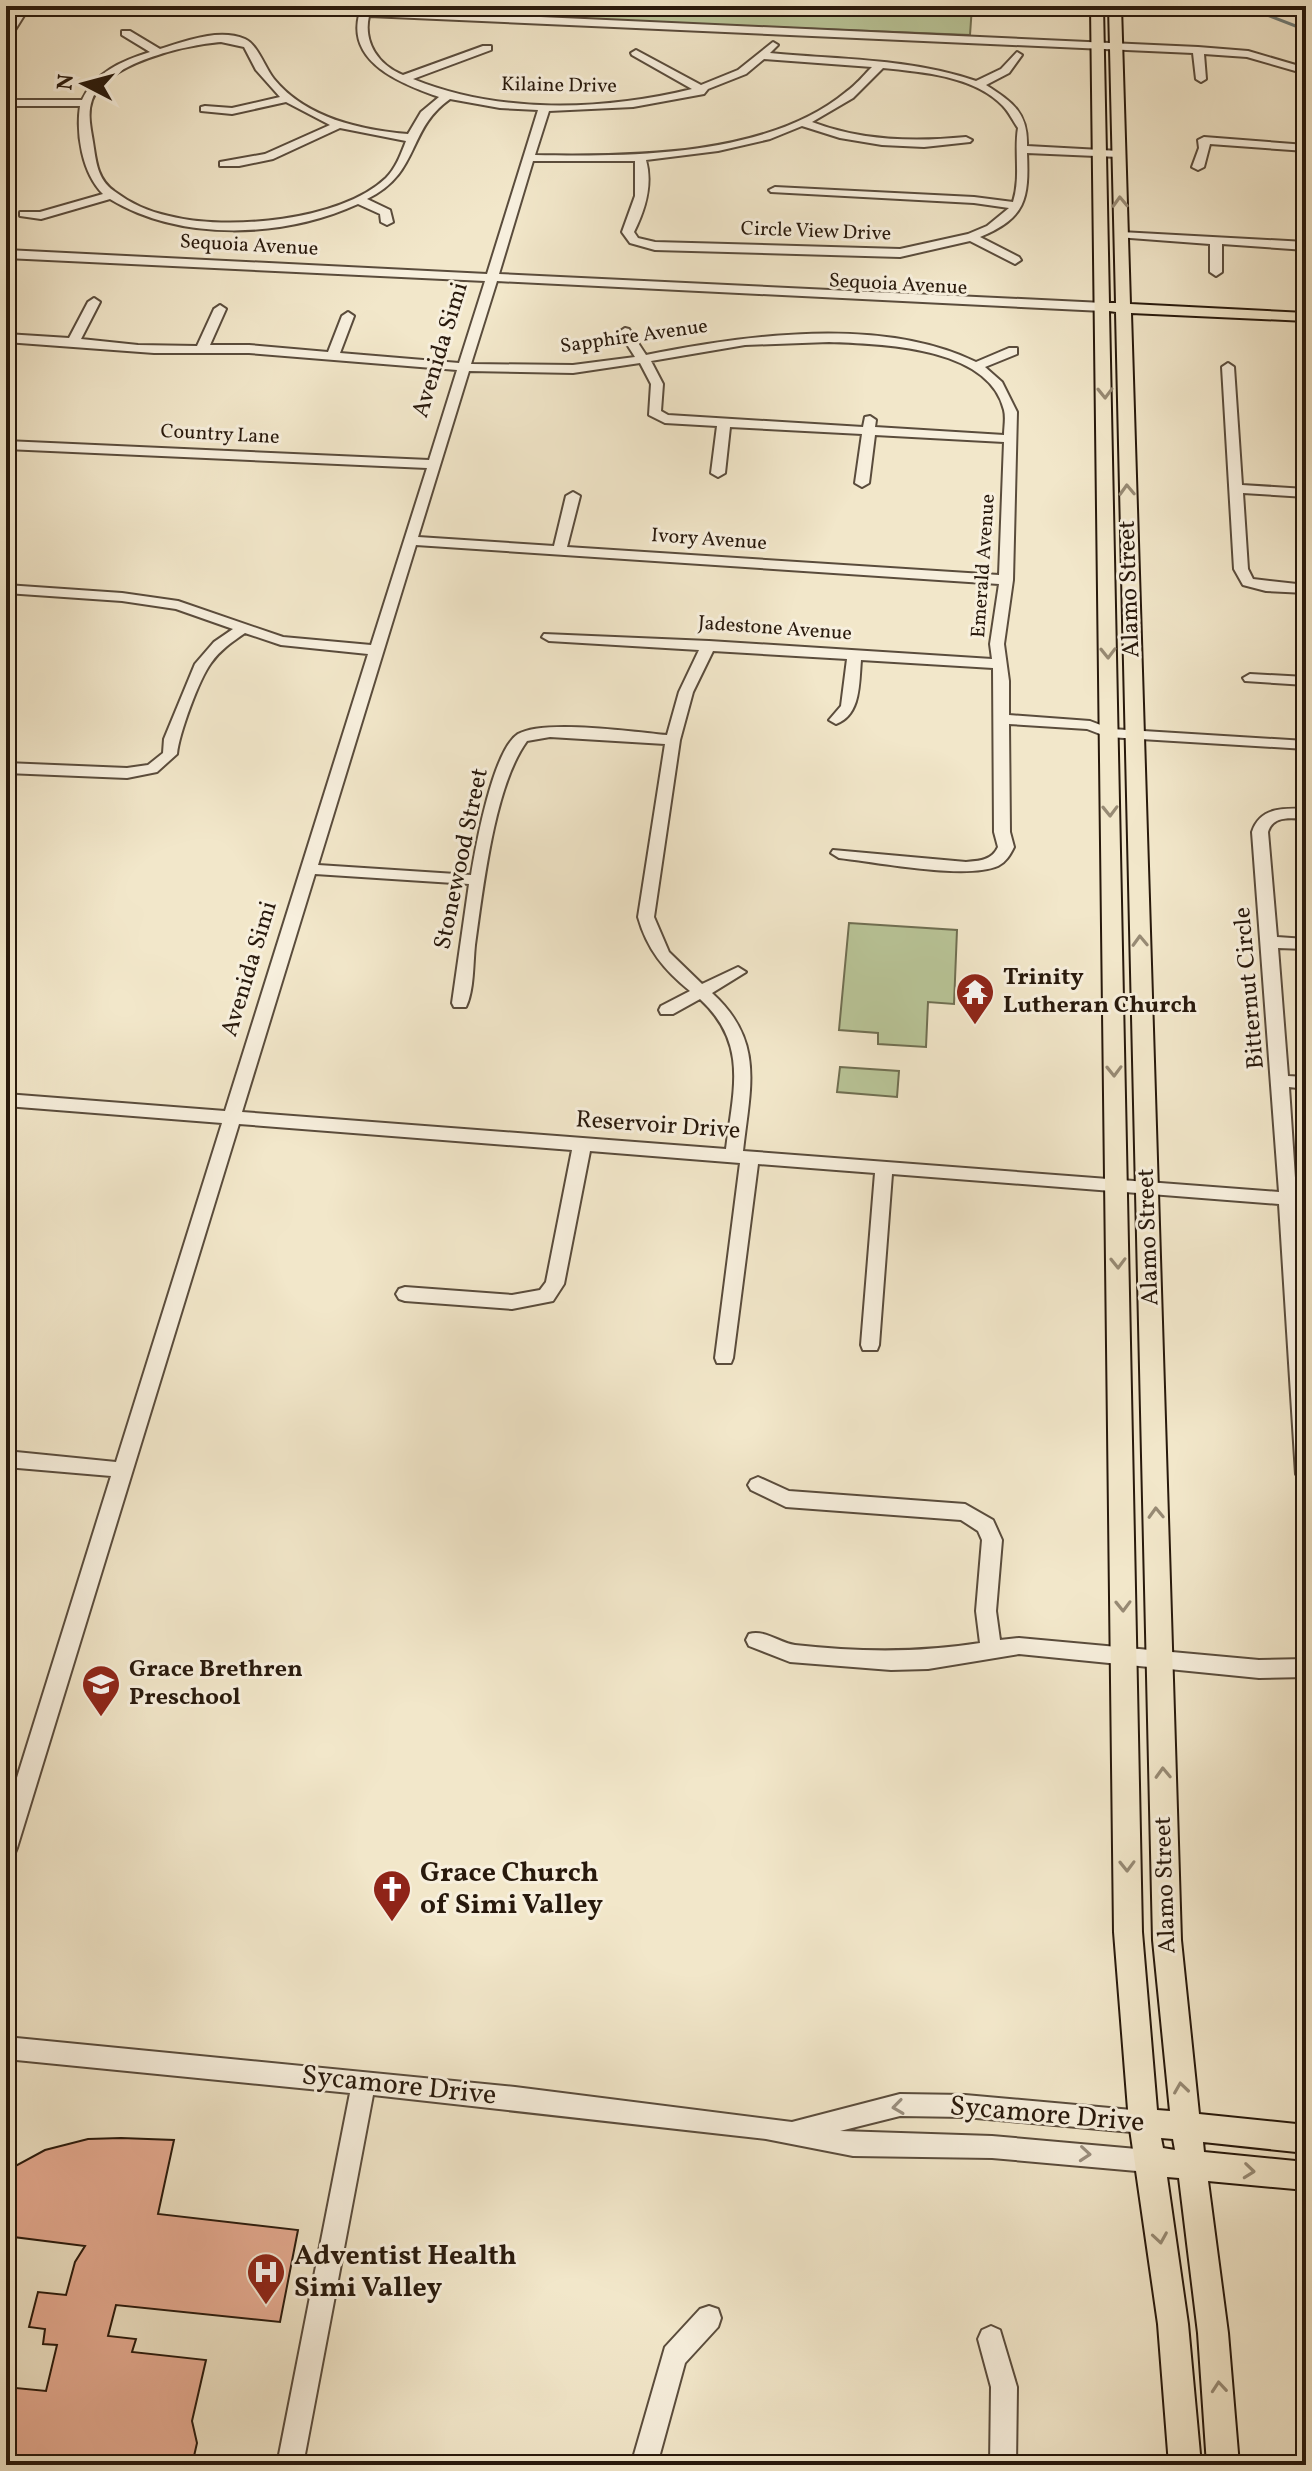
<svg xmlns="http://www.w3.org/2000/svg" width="1312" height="2471" font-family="Vollkorn,serif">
	<rect width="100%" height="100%" fill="#f2e7ca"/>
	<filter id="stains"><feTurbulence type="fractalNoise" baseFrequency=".0025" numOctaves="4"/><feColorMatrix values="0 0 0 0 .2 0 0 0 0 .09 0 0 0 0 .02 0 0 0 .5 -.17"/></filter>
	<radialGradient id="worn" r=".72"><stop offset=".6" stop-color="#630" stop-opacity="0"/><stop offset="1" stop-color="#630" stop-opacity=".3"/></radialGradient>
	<path fill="#b9c598" stroke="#706f52" stroke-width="2" d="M580,6H972L970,35L591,20L577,15Z
		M849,923L957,930L954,1004L928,1002L926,1047L878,1044V1033L839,1030Z
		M840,1067L899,1071L897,1097L837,1092Z"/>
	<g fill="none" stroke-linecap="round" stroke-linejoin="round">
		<path stroke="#6f7c78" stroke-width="3" d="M1244,6L1306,30"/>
	</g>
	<path fill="#e9ae95" stroke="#28190c" stroke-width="2" d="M121,2138L174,2140L158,2214L298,2230L280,2322L116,2305L108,2336L136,2339L132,2352L206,2360L192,2421L197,2443L192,2465H6V2387L46,2391L57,2345L43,2344L45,2329L29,2327L38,2292L66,2295L75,2262L85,2246L6,2236V2171L45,2150L88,2139Z"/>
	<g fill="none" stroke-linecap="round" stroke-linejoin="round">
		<g stroke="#5a4c3c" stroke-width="4">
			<path id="minor" d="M20,6H30L10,38L6,39V28Z
				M214,6L365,9L1198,47L1248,51L1306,68V74L1247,57L1204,54L1206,79L1201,82L1196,79L1193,53L369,16C363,42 378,65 403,75L483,46H491V50L413,79C499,114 602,111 692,89L632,55L631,53L636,50L701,85L738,70L773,42L778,45L770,53C840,60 909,58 976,81L1001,69L1017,52L1022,55L1009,73L986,85C1012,102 1028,112 1027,146L1119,151L1125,154L1119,157L1027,153C1029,199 1026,218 980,237L1019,257L1021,260L1015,264L970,241L900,257L655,250L630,243L622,232L635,196V161H533L499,274L1103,303L1109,307L1103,311L497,281L471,364L573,365L635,357L619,332L625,328L629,329L646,355C746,335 881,316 976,362L1009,348H1017V354L985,367L1002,382L1017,412L1013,580L1004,644L1009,681V715L1090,721L1111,729L1306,741V749L1108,737L1087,729L1009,724L1010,832L1014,847C1010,855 1006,862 998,866C966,880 876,862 839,858L831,853L833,850L966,862C980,861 992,860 998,847L994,832L993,668L861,660C859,683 861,715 836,724L829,720L841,706L847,659L713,651L693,692L680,740L654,917L669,952L702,984L738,967L746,972L712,993C765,1041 750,1087 743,1151L1279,1192L1252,832C1260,807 1284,808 1306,809V819C1291,818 1273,815 1268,832L1277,937L1306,939V949L1278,948L1288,1076L1306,1077V1089L1289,1087L1296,1193L1306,1194V1206H1297L1306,1335V1482L1299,1479L1296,1474L1279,1204L892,1174L879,1345L877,1350H863L861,1345L875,1173L758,1164L733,1358L731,1363H717L715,1358L740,1163L590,1151L564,1284L553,1301L512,1309L405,1301L399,1299L396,1294L399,1289L405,1287L512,1295L540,1290L546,1282L572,1150L239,1124L17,1848L14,1855L6,1858V1813L111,1476L6,1467V1451L116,1462L222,1123L6,1106V1094L225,1111L368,654L281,645L245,633C232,642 220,650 211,663C199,679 179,734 177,754L157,772L127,778L6,773V763L127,768L148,765L163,753L164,739L195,664L214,642L233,629L176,609L122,601L6,593V585L122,593L178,601L283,637L371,645L427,468L6,449V441L429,460L457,370L249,353H154L6,342V334L69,338L88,302L94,298L100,302L81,339L138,345L197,346L214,309L220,305L226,309L210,345H249L328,352L342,316L348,312L354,316L340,353L459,363L485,281L6,258V250L487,274L538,110L500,108L450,99C406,130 421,173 367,199L390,210L393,222L387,225L381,222L380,214L358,204C284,238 181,242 110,199L41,219L20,216V212H40L103,194C82,173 76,134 80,106H6V100H82C95,72 122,61 150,52L122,35V31H130L160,49C186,41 219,28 245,39C258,45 265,68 274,79C306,118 360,130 408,134L421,112L439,97C402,84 347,63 359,15L219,9ZM221,42L244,47L256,70L280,97L232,108L205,106L201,107V111L232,114L286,102L330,125L265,154L220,162V166H239L273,159L340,128L406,141C401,154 396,168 386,178C341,221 227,231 169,216C149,212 130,203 114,191C97,179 96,161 93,142C91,129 87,114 92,100C106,63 185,45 221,42ZM764,59L872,67C864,75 856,85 846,92C769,156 632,157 535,155L549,111L633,107L704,94L708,89L746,74ZM883,68C922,72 975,76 1003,106C1009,112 1013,121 1018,128C1014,152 1021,177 1013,202L974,197L775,187L769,190L771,192L974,203L1009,208L987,226L968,234L900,249L655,242L638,238L634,232C645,210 653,185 646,160L718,151L770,139L802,126L840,138L882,145L924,147L970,142L972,140L966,137C914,142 862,141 812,122L853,98ZM829,342C880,344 989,346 1004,410C1006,418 1004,427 1004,435L875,427L876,420L870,416L865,417L863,427L668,415L661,411L663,384L651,361L745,345ZM640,363L651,384L649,415L665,423L717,426L711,473L718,477L725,473L730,427L862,434L855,483L862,487L869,483L875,435L1004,442L999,575L567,547L580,496L573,492L566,496L554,546L418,537L469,371L573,373ZM416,545L999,584L990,644L992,659L709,641L544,634L542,637L549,641L699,650L679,692L667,735C635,732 544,719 518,734C493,750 476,845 471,875L318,865ZM550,737L665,744L638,917C647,949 664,970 690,991L661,1006L659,1010L661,1014H673L700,999C749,1044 733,1091 726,1149L242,1112L315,874L469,884L452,1003L454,1007H466C474,990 473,964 475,945C483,889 494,786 527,741Z
				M1204,137L1306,145V151L1210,144L1204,167L1198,170L1192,167L1199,148L1198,140Z
				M1121,232L1306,242V250L1222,244V272L1216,276L1210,272V244L1117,237V233Z
				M1228,363L1234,367L1242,485L1306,489V497L1243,493L1248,569L1253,579L1306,585V593L1266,591L1243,585L1234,569L1222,367Z
				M1250,674L1306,677V685L1245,681L1243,678Z
				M758,1477L789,1491L965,1504L993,1520L1002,1540L996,1611L1000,1640L1019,1638L1259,1660L1306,1659V1677L1259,1678L1019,1654L928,1669L891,1670L790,1662L749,1646L746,1640L749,1634C764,1629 780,1643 795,1645C858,1652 918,1653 980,1643L976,1611L982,1540L978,1531L961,1520L786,1507L751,1490L748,1485L751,1480Z
				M6,2037L515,2087L792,2122L900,2094L965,2095L1143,2111L1151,2114L1155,2122L1151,2130L1143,2133L965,2117L900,2116L840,2131L992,2136L1148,2150L1156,2153L1160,2161L1156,2169L1148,2172L992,2158L853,2156L766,2139L373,2095L303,2465H277L350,2093L6,2059Z
				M709,2306L718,2309L721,2318L718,2327L685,2363L657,2465H631L665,2347L700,2309Z
				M991,2326L1000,2330L1017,2387L1016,2465H990L991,2387L978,2339L982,2330Z"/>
		</g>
		<g stroke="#28190c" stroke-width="4">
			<path id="major" d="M1091,6H1103L1109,303H1116L1109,6H1121L1130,304L1306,313V321L1131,313L1181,1940L1199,2114L1306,2125V2153L1203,2142L1204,2152L1306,2162V2190L1208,2181L1228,2333L1239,2465H1207L1198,2333L1179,2178L1167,2177L1188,2324L1201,2465H1169L1158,2324L1129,2122L1114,1932ZM1109,311L1116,312L1153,1940L1170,2111L1157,2110L1142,1932ZM1161,2138L1173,2139L1175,2150L1163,2148Z"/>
		</g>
		<use href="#minor" fill="#f7efdd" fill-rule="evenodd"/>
		<use href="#major" fill="#f2e7ca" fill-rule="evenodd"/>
	</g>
	<defs><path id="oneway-chevron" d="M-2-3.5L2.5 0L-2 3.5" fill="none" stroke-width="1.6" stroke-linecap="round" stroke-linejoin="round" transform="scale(2)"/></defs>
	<g stroke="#978a74">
		<use href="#oneway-chevron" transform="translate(1120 202) rotate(-92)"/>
		<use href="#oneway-chevron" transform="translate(1105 393) rotate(89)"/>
		<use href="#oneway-chevron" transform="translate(1127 490) rotate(-92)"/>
		<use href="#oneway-chevron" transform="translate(1108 653) rotate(89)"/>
		<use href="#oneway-chevron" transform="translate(1110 811) rotate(89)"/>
		<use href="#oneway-chevron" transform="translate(1140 941) rotate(-92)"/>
		<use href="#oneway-chevron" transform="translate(1114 1071) rotate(89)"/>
		<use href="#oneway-chevron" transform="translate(1118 1263) rotate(89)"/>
		<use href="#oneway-chevron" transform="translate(1156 1513) rotate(-92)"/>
		<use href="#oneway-chevron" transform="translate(1123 1606) rotate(89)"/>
		<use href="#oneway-chevron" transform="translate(1163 1773) rotate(-92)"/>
		<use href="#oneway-chevron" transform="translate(1127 1866) rotate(89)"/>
		<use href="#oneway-chevron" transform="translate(1181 2088) rotate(-98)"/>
		<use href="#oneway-chevron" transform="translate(1249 2171) rotate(6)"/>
		<use href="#oneway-chevron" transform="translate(1160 2238) rotate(81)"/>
		<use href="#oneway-chevron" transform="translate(1219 2387) rotate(-95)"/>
	</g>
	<g stroke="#9a8f7f">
		<use href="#oneway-chevron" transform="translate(898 2107) rotate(172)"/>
		<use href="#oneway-chevron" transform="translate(1085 2154) rotate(5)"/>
	</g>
	<defs>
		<g id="temple-pin" transform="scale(2)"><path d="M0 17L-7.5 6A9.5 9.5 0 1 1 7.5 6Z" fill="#8f2418" stroke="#f7efdd"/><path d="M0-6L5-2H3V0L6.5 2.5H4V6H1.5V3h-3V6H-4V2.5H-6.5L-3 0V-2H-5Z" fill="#fff"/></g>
		<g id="school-pin" transform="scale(2)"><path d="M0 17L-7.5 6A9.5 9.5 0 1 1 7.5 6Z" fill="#8f2418" stroke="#f7efdd"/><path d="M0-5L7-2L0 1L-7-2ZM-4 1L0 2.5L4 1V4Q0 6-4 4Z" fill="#fff"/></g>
		<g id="church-pin" transform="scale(2)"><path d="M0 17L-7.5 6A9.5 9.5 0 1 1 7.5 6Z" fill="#8f2418" stroke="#f7efdd"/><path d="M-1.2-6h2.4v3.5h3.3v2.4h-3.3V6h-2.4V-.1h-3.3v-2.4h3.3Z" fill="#fff"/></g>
		<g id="hospital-pin" transform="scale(2)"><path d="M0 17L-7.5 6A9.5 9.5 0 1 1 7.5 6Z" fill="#8f2418" stroke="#f7efdd"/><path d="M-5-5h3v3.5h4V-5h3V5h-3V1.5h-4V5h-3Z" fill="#fff"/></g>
	</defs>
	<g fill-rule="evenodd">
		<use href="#temple-pin" x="975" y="992"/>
		<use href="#school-pin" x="101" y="1684"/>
		<use href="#church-pin" x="392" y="1889"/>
		<use href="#hospital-pin" x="266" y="2272"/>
	</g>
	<g text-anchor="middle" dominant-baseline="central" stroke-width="6" stroke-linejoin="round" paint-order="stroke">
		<g font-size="20" fill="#28190c" stroke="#f7efdd">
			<text transform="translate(559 86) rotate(1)">Kilaine Drive</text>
			<text transform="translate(816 232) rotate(2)">Circle View Drive</text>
			<text transform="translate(249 246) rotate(3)">Sequoia Avenue</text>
			<text transform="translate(898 285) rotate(3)">Sequoia Avenue</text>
			<text transform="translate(634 337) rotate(-8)">Sapphire Avenue</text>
			<text transform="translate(220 435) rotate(3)">Country Lane</text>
			<text transform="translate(709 540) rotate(4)">Ivory Avenue</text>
			<text transform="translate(984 566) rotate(-86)">Emerald Avenue</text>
			<text transform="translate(775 629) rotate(4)">Jadestone Avenue</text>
		</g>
		<g font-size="24" fill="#28190c" stroke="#f7efdd">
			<text transform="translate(441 350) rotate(-73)">Avenida Simi</text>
			<text transform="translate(1130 589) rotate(-92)">Alamo Street</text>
			<text transform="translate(462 859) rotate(-78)">Stonewood Street</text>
			<text transform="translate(250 969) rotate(-73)">Avenida Simi</text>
			<text transform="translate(1250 988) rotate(-95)">Bitternut Circle</text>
			<text transform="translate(658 1126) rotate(4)">Reservoir Drive</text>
			<text transform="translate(1149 1237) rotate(-92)">Alamo Street</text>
			<text transform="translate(1166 1885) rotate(-92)">Alamo Street</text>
		</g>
		<g font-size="24" font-weight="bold" fill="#28190c" stroke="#f7efdd" text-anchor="start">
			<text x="1003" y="978">Trinity<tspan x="1003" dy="28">Lutheran Church</tspan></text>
			<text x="129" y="1670">Grace Brethren<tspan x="129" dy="28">Preschool</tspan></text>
		</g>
		<g font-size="28" font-weight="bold" fill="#28190c" stroke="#f7efdd" text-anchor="start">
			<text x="420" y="1873">Grace Church<tspan x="420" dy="32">of Simi Valley</tspan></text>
			<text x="294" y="2256">Adventist Health<tspan x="294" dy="32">Simi Valley</tspan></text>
		</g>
		<g font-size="28" fill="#28190c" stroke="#f7efdd">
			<text transform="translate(399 2086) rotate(6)">Sycamore Drive</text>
			<text transform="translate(1047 2115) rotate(5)">Sycamore Drive</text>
		</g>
	</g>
	<rect width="1312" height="2471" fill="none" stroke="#f2e7ca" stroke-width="32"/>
	<rect x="8" y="8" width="1296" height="2455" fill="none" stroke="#28190c" stroke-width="4"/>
	<rect x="16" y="16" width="1280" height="2439" fill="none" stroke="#28190c" stroke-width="2"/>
	<g transform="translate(84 84) rotate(276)" stroke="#f7efdd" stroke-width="6" paint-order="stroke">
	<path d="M0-6L14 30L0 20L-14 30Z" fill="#28190c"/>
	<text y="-12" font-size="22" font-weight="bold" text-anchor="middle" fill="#28190c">N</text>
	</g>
	<rect width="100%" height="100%" filter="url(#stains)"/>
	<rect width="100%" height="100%" fill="url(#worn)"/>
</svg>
